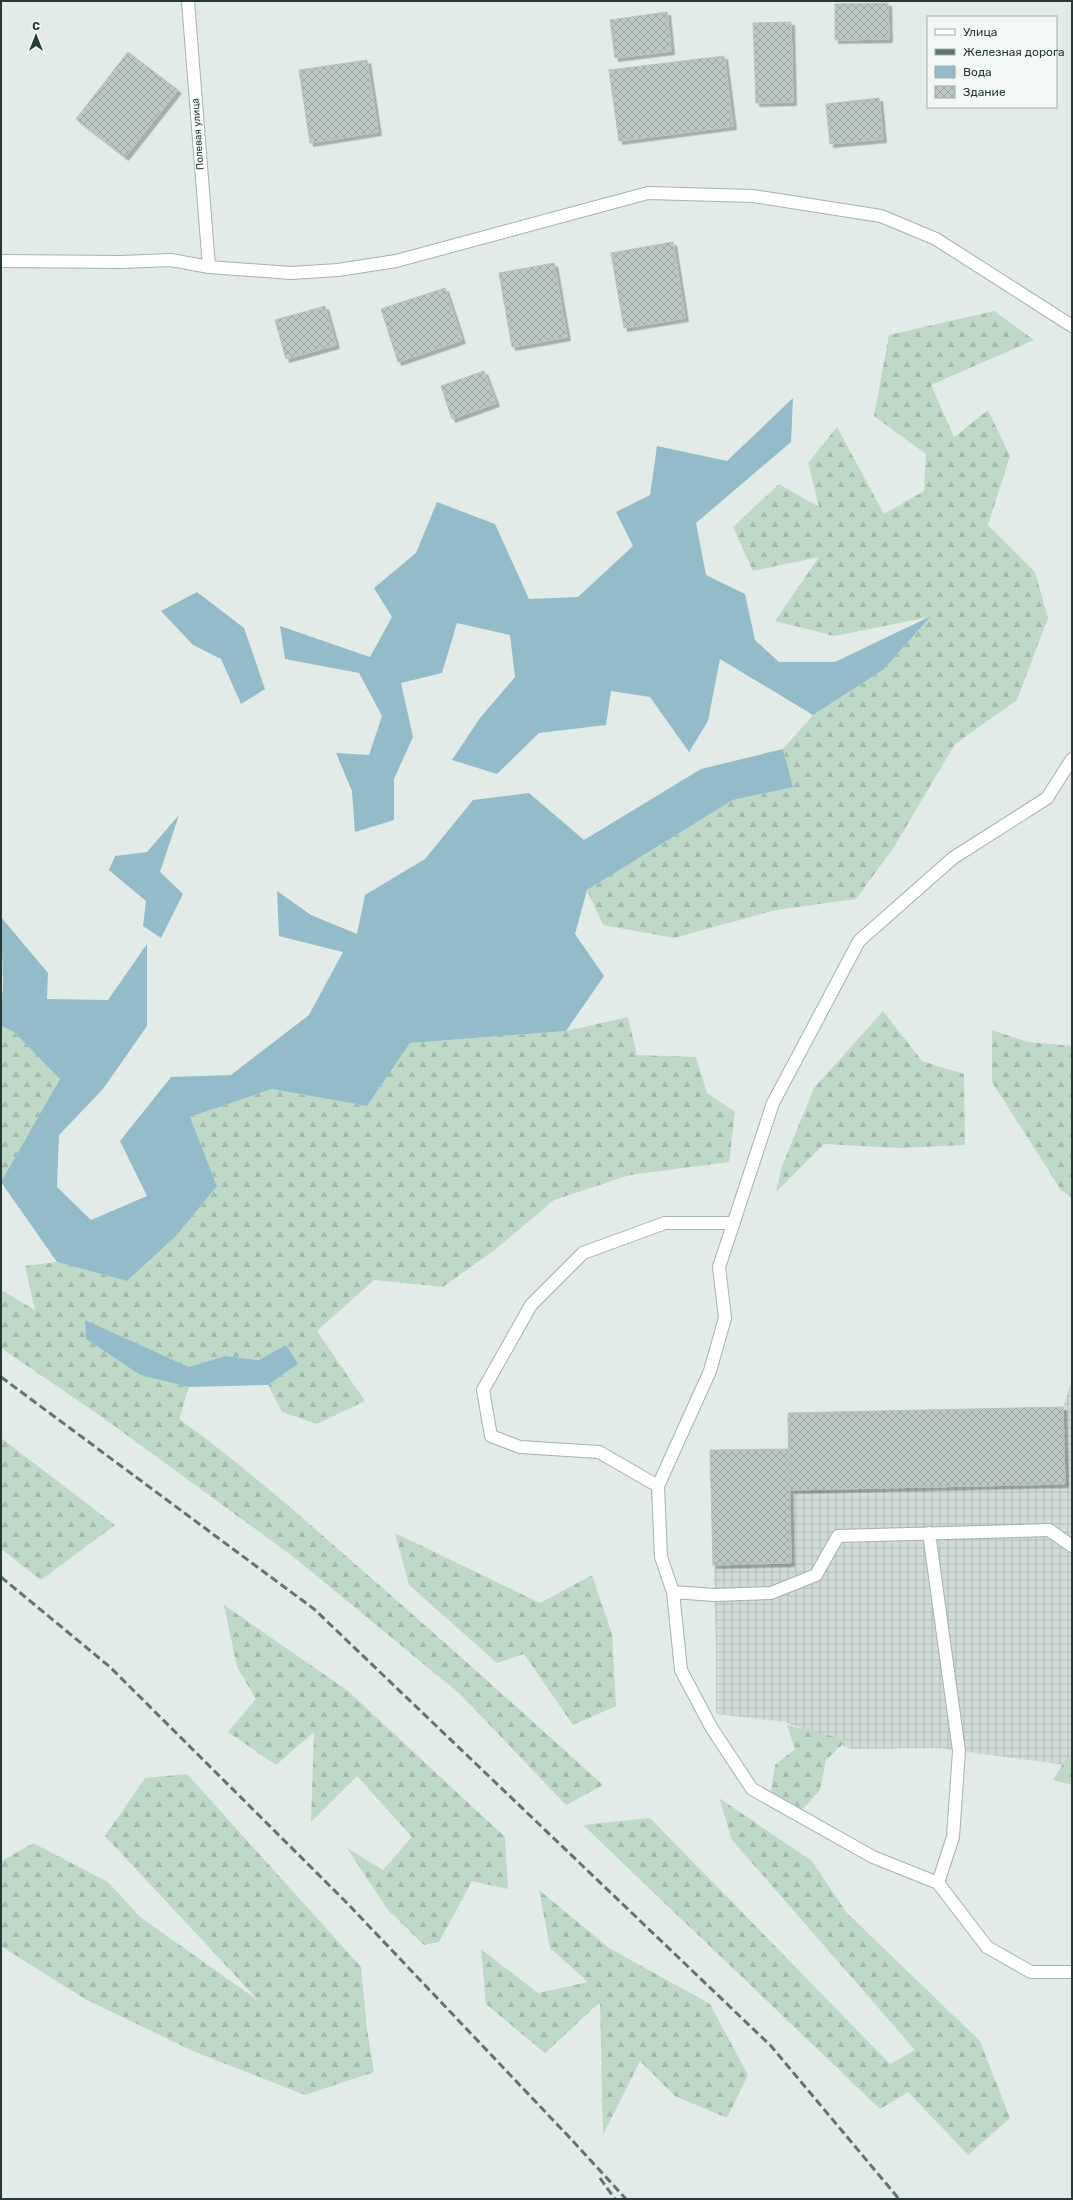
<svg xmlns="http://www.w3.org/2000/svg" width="1073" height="2200" font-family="Rubik,sans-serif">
	<defs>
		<pattern id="industrial-grid" width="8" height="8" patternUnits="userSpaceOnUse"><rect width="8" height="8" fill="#d1dbd7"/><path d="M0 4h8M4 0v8" fill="none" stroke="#b3bdb9"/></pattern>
		<pattern id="forest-firs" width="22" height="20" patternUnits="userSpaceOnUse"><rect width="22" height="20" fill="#bfd9c8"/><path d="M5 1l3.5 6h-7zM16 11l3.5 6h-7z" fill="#a4bbac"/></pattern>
		<pattern id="building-cross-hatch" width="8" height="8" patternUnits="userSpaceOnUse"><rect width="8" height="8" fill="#bcc8c4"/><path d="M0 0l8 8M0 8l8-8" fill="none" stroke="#99a3a0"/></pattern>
		<filter id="shadow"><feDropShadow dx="3.5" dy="3.5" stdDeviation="0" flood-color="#0004"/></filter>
	</defs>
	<rect width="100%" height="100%" fill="#e3ebe8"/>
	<path fill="url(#industrial-grid)" d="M1072,1380V1766L940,1748L851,1749L786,1722L716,1714V1644L710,1450L788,1449V1413L1063,1407Z"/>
	<path fill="url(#forest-firs)" d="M994,311L1034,340L931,385L954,437L988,410L1010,456L988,525L1035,572L1048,618L1017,700L955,744L894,847L856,899L776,910L674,938L603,925L587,890L733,800L793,787L783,749L813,715L883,670L930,617L834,636L775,621L819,557L753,571L733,527L779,484L819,507L808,463L837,427L884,514L924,491L926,454L874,416L889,335Z
		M883,1011L922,1061L964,1074L965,1145L899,1148L824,1144L776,1192L782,1166L814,1088Z
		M628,1017L637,1055L696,1057L707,1093L735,1112L729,1162L630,1175L554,1200L496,1249L443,1287L374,1280L317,1331L365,1401L317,1424L282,1412L268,1385L298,1364L225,1356L189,1367L85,1320L86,1339L140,1375L189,1387L179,1419C243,1465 303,1518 363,1571C444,1641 523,1713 603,1785L566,1805L460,1694L295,1558L102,1417L1,1348V1290L35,1310L25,1266L57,1262L127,1281L176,1236L217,1186L190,1117L272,1089L367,1106L410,1043L566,1031Z
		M1,1026L14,1032L61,1079L1,1182Z
		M992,1030L1028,1042L1072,1046V1198L1061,1190L992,1082Z
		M1,1438L115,1525L41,1580L1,1549Z
		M395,1533L540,1603L592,1575L612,1634L616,1706L573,1725L524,1654L497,1663L409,1585Z
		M224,1605L348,1691L505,1837L508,1889L472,1881L439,1942L424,1945L388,1910L347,1848L383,1870L412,1837L357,1776L311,1822L314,1732L276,1765L228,1732L256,1699L237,1667Z
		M787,1725L847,1740L826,1760L820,1790L803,1809L771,1792L775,1765L795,1749Z
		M1067,1757H1072V1785L1053,1780Z
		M187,1774L361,1967L367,2029L374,2072L305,2095L195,2052L85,1999L1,1946V1860H4L33,1843L108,1882L140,1917L259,2001L105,1836L145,1778Z
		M719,1798L812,1861L846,1912L980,2041L1010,2118L968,2155L908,2092L880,2109L583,1825L650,1818L890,2064L915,2050L732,1840Z
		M539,1890L609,1948L710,2004L748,2075L727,2118L675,2096L640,2061L603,2135L600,2002L545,2053L486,2004L481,1949L538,1993L588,1982L550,1948Z"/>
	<path fill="#92bcc9" d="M793,398L791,442L696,523L706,575L745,594L755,640L779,662H835L931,616L883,670L813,715L720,659L708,721L689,752L650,697L611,691L606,725L539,733L497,774L452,760L480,718L515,677L510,635L457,623L442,673L401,683L413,737L394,779V820L355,832L352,791L336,753L369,755L382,716L359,673L285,659L280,626L370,657L392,617L374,588L416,553L437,502L495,524L529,599L578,597L633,546L616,512L650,495L657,446L727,461Z
		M197,592L244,628L265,689L241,704L221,659L193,645L161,611Z
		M783,749L793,787L733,800L587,890L575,934L604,976L566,1031L410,1043L367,1106L272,1089L190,1117L217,1186L176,1236L127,1281L57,1262L1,1182L60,1079L14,1032L1,1026L3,983L1,917L48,973L47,999L108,1000L147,944V1026L103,1089L59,1135L57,1187L91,1220L147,1196L120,1141L171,1077L231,1075L309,1015L343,952L279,936L277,891L311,915L357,934L365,895L425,859L473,800L529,793L584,840L701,769Z
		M179,815L160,872L183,894L161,938L143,926L146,901L109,870L115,856L147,852Z
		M85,1320L189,1367L225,1356L259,1360L286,1345L298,1364L268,1385L189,1387L140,1375L86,1339Z"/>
	<path fill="url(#building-cross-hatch)" stroke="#b6c4bf" filter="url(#shadow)" d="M888,3L889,39L835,40V4Z
		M667,12L671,51L615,58L610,20Z
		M791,22L793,102L756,103L753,23Z
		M128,52L178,90L125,157L76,119Z
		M724,56L733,126L619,141L609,70Z
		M367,60L378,132L310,143L299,70Z
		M879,98L883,139L830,144L826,104Z
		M673,242L685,318L624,328L611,253Z
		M554,263L567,337L512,347L499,273Z
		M445,288L462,340L398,362L381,309Z
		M325,306L336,345L286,359L275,320Z
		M484,371L496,403L452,419L441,386Z
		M1063,1407L1065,1484L789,1490L788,1413Z
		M789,1449L791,1563L713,1565L710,1450Z"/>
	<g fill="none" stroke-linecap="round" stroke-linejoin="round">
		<g stroke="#a6b2af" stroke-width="14">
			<path id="service" d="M1,261L121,262L171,260L209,267L291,273L338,270L396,261L648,193L753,196L881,216L936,239L1072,326
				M1072,759L1047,798L953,858L859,941L773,1103L719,1267L725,1318L710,1371L658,1486L661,1557L673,1592L681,1670L711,1727L752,1789L873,1857L938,1883L987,1947L1031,1972H1072
				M658,1486L599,1452L520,1447L491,1436L483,1390L531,1305L583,1253L665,1223H734
				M929,1533L959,1751L953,1837L938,1883
				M673,1592L714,1595L771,1593L816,1575L838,1536L1049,1530L1072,1546"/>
		</g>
		<g stroke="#a6b2af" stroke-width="14">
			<path id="minor" d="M188,1L209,267"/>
		</g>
		<use href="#service" stroke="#fff" stroke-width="12"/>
		<use href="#minor" stroke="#fff" stroke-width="12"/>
		<path stroke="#607571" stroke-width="3" stroke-dasharray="8 4" stroke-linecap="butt" d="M1,1377L314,1609L771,2046L899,2199
			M1,1577L110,1667L347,1903L571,2139L626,2199
			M600,2178L615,2199"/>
	</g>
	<g text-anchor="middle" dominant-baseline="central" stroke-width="3" stroke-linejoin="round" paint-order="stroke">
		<g font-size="10" fill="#253a36" stroke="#f3f8f6">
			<text transform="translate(198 134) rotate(-94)">Полевая улица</text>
		</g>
	</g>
	<rect width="1073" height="2200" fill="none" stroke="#253a36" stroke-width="4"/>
	<rect x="927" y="16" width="130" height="92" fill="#f3f8f6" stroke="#a1aca9"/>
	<rect x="935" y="29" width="20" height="6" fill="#ffffff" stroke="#a1aca9"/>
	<text x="963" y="36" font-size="12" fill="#253a36">Улица</text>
	<rect x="935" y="49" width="20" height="6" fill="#607571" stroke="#a1aca9"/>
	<text x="963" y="56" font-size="12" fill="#253a36">Железная дорога</text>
	<rect x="935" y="66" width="20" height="12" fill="#92bcc9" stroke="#a1aca9"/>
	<text x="963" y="76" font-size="12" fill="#253a36">Вода</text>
	<rect x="935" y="86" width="20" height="12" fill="url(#building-cross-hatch)" stroke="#a1aca9"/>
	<text x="963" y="96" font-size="12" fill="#253a36">Здание</text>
	<g transform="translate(36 36)" stroke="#f3f8f6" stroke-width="3" paint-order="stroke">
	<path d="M0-3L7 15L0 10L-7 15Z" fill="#253a36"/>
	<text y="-6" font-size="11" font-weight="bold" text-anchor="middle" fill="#253a36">С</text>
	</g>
</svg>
